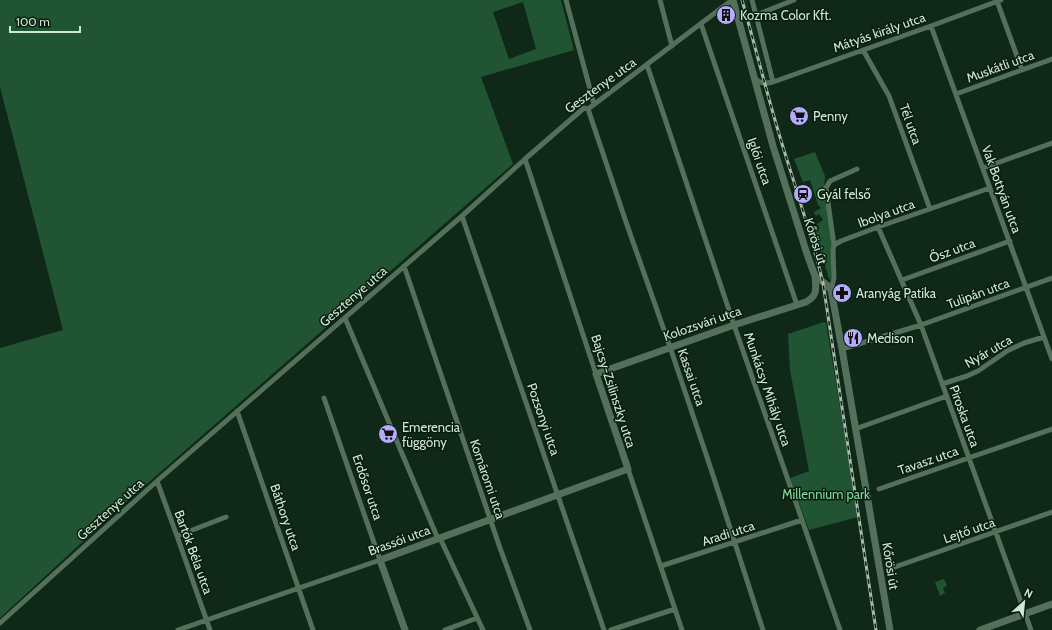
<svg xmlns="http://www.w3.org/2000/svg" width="1052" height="630" font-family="Cabin,sans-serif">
	<rect width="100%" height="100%" fill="#0f2817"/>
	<path fill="#12331e" d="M741,0H747L770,87L764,88Z"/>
	<path fill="#215432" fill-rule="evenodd" d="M0,0H561L574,50L481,77L513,164L117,510L0,618V348L63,330L0,87ZM523,2L536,49L509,59L493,12Z
		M815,152L825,176L824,189L832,241V276L831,280L829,279L813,227L819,228L817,224L823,220L819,214L816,216L814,212L821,208L818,205L810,180L803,182L794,159Z
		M824,322L826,323L858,517L809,530L790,478L809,471L790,370L788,334Z
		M944,579L947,586L943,588L945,593L940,596L935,582Z"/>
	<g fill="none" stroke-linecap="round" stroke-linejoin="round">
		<path stroke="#54705b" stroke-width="5" d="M566,0L594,104
			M660,0L672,46
			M752,0L773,82
			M997,1L1022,70
			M756,15L794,0
			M701,24L797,305
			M931,26L1052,359
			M863,50L889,96L930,209
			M647,65L734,325L802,520L840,630
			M754,78C762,84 763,84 773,82L931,26L1001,0
			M956,94L1052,59
			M588,109L626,222L670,347L711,469L763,630
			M525,159L596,374
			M983,168L1052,143
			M462,216L604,630
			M878,227L921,325L1031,630
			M834,245L826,188L830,181L857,169
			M404,266L500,548L530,630
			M902,280L1010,241
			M831,290L834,278L833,250L834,245L841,241L878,227L990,188
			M345,318L438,539
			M842,349L921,325L1052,278
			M942,384L967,376L978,371L1007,351L1024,343L1044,337
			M237,411L313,630
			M855,429L947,396
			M628,469L682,630
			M157,481L177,536L210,630
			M879,489L1052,429
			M177,536L226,517
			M440,538L483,630
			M661,566L802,520
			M892,568L1052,512
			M0,623L157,481L462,216L525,159L584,108L588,109L732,0
			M178,630L380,560L324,398
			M445,630L477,618
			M611,630L675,609"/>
		<path stroke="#54705b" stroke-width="7" d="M733,0L773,146L807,254L815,276L827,285L831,290L842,349L890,630
			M405,630L380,560L628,469L596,374L734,325L806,302C818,295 816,289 815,276
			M980,630L1052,604"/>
		<g stroke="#a8b9ac" stroke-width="3">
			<path id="rail" d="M742,0C756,49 768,99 783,147C797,192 812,237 823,283L876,630"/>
		</g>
		<use href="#rail" stroke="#051e0e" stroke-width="1.5" stroke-dasharray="4.5" stroke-linecap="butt"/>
	</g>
	<defs>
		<g id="building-disc" transform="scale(1)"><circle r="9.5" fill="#b4acf9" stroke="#051e0e"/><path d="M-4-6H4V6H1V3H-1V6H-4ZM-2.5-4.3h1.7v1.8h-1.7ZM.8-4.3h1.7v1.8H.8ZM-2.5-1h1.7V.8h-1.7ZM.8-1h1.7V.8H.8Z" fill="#111"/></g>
		<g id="supermarket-disc" transform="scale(1)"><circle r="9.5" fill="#b4acf9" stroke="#051e0e"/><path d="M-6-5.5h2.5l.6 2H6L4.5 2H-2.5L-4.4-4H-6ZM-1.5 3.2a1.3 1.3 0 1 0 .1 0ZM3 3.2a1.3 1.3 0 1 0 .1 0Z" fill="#111"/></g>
		<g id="station-disc" transform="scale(1)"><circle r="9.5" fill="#b4acf9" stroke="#051e0e"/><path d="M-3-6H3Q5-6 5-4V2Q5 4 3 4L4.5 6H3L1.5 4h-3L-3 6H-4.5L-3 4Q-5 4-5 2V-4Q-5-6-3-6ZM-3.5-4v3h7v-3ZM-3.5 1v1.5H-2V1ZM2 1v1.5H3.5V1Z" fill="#111"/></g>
		<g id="pharmacy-disc" transform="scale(1)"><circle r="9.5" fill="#b4acf9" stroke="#051e0e"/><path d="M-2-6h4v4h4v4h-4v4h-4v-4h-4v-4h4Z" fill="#111"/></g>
		<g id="restaurant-disc" transform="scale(1)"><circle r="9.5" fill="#b4acf9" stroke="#051e0e"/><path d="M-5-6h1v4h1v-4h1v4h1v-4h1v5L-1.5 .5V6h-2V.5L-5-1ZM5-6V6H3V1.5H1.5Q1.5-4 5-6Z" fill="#111"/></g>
	</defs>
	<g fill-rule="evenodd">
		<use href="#building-disc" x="726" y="15"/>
		<use href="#supermarket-disc" x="799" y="116"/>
		<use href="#station-disc" x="803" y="194"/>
		<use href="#pharmacy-disc" x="842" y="293"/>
		<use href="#restaurant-disc" x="853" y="338"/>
		<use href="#supermarket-disc" x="388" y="434"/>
	</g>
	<g text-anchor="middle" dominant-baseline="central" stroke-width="3" stroke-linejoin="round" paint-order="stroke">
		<g font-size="13" fill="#d5e4d8" stroke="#051e0e" text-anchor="start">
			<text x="740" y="15">Kozma Color Kft.</text>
			<text x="813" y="116">Penny</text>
			<text x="817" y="194">Gyál felső</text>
			<text x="856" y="293">Aranyág Patika</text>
			<text x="867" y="338">Medison</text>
			<text x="402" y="427">Emerencia<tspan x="402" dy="15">függöny</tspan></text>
		</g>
		<g font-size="13" fill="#d5e4d8" stroke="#051e0e">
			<text transform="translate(879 32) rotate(-19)">Mátyás király utca</text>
			<text transform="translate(1000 66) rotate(-20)">Muskátli utca</text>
			<text transform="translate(600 85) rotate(-36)">Gesztenye utca</text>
			<text transform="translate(911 124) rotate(70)">Tél utca</text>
			<text transform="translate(760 161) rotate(71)">Iglói utca</text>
			<text transform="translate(1002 189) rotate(70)">Vak Bottyán utca</text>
			<text transform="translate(886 213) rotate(-20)">Ibolya utca</text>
			<text transform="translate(816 241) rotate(72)">Kőrösi út</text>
			<text transform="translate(952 250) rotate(-20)">Ősz utca</text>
			<text transform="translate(978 293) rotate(-20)">Tulipán utca</text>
			<text transform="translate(353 296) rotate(-41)">Gesztenye utca</text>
			<text transform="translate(702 323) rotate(-19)">Kolozsvári utca</text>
			<text transform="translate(988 351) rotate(-30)">Nyár utca</text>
			<text transform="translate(692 377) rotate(71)">Kassai utca</text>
			<text transform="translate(768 389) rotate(71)">Munkácsy Mihály utca</text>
			<text transform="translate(614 391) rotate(72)">Bajcsy-Zsilinszky utca</text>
			<text transform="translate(965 416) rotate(70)">Piroska utca</text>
			<text transform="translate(544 419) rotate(71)">Pozsonyi utca</text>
			<text transform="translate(928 460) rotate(-19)">Tavasz utca</text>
			<text transform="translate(488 479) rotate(71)">Komáromi utca</text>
			<text transform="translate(368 487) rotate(71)">Erdősor utca</text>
			<text transform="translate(110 509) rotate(-42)">Gesztenye utca</text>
			<text transform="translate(286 517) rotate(71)">Báthory utca</text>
			<text transform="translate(969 530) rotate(-19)">Lejtő utca</text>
			<text transform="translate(728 533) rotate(-18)">Aradi utca</text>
			<text transform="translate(399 540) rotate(-20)">Brassói utca</text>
			<text transform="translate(194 552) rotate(70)">Bartók Béla utca</text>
			<text transform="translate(891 566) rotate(81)">Kőrösi út</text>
		</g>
		<g font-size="13" fill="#86d69d" stroke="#051e0e">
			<text x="826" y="494">Millennium park</text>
		</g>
	</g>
	<g transform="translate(1024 602) rotate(27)" stroke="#051e0e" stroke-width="3" paint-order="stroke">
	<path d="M0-3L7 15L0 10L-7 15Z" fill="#d5e4d8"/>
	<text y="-6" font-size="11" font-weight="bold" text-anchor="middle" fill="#d5e4d8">N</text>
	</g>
	<path d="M10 26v6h70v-6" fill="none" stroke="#d5e4d8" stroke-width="2"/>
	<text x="16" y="26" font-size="12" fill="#d5e4d8" stroke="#051e0e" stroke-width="3" paint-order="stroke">100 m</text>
</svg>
